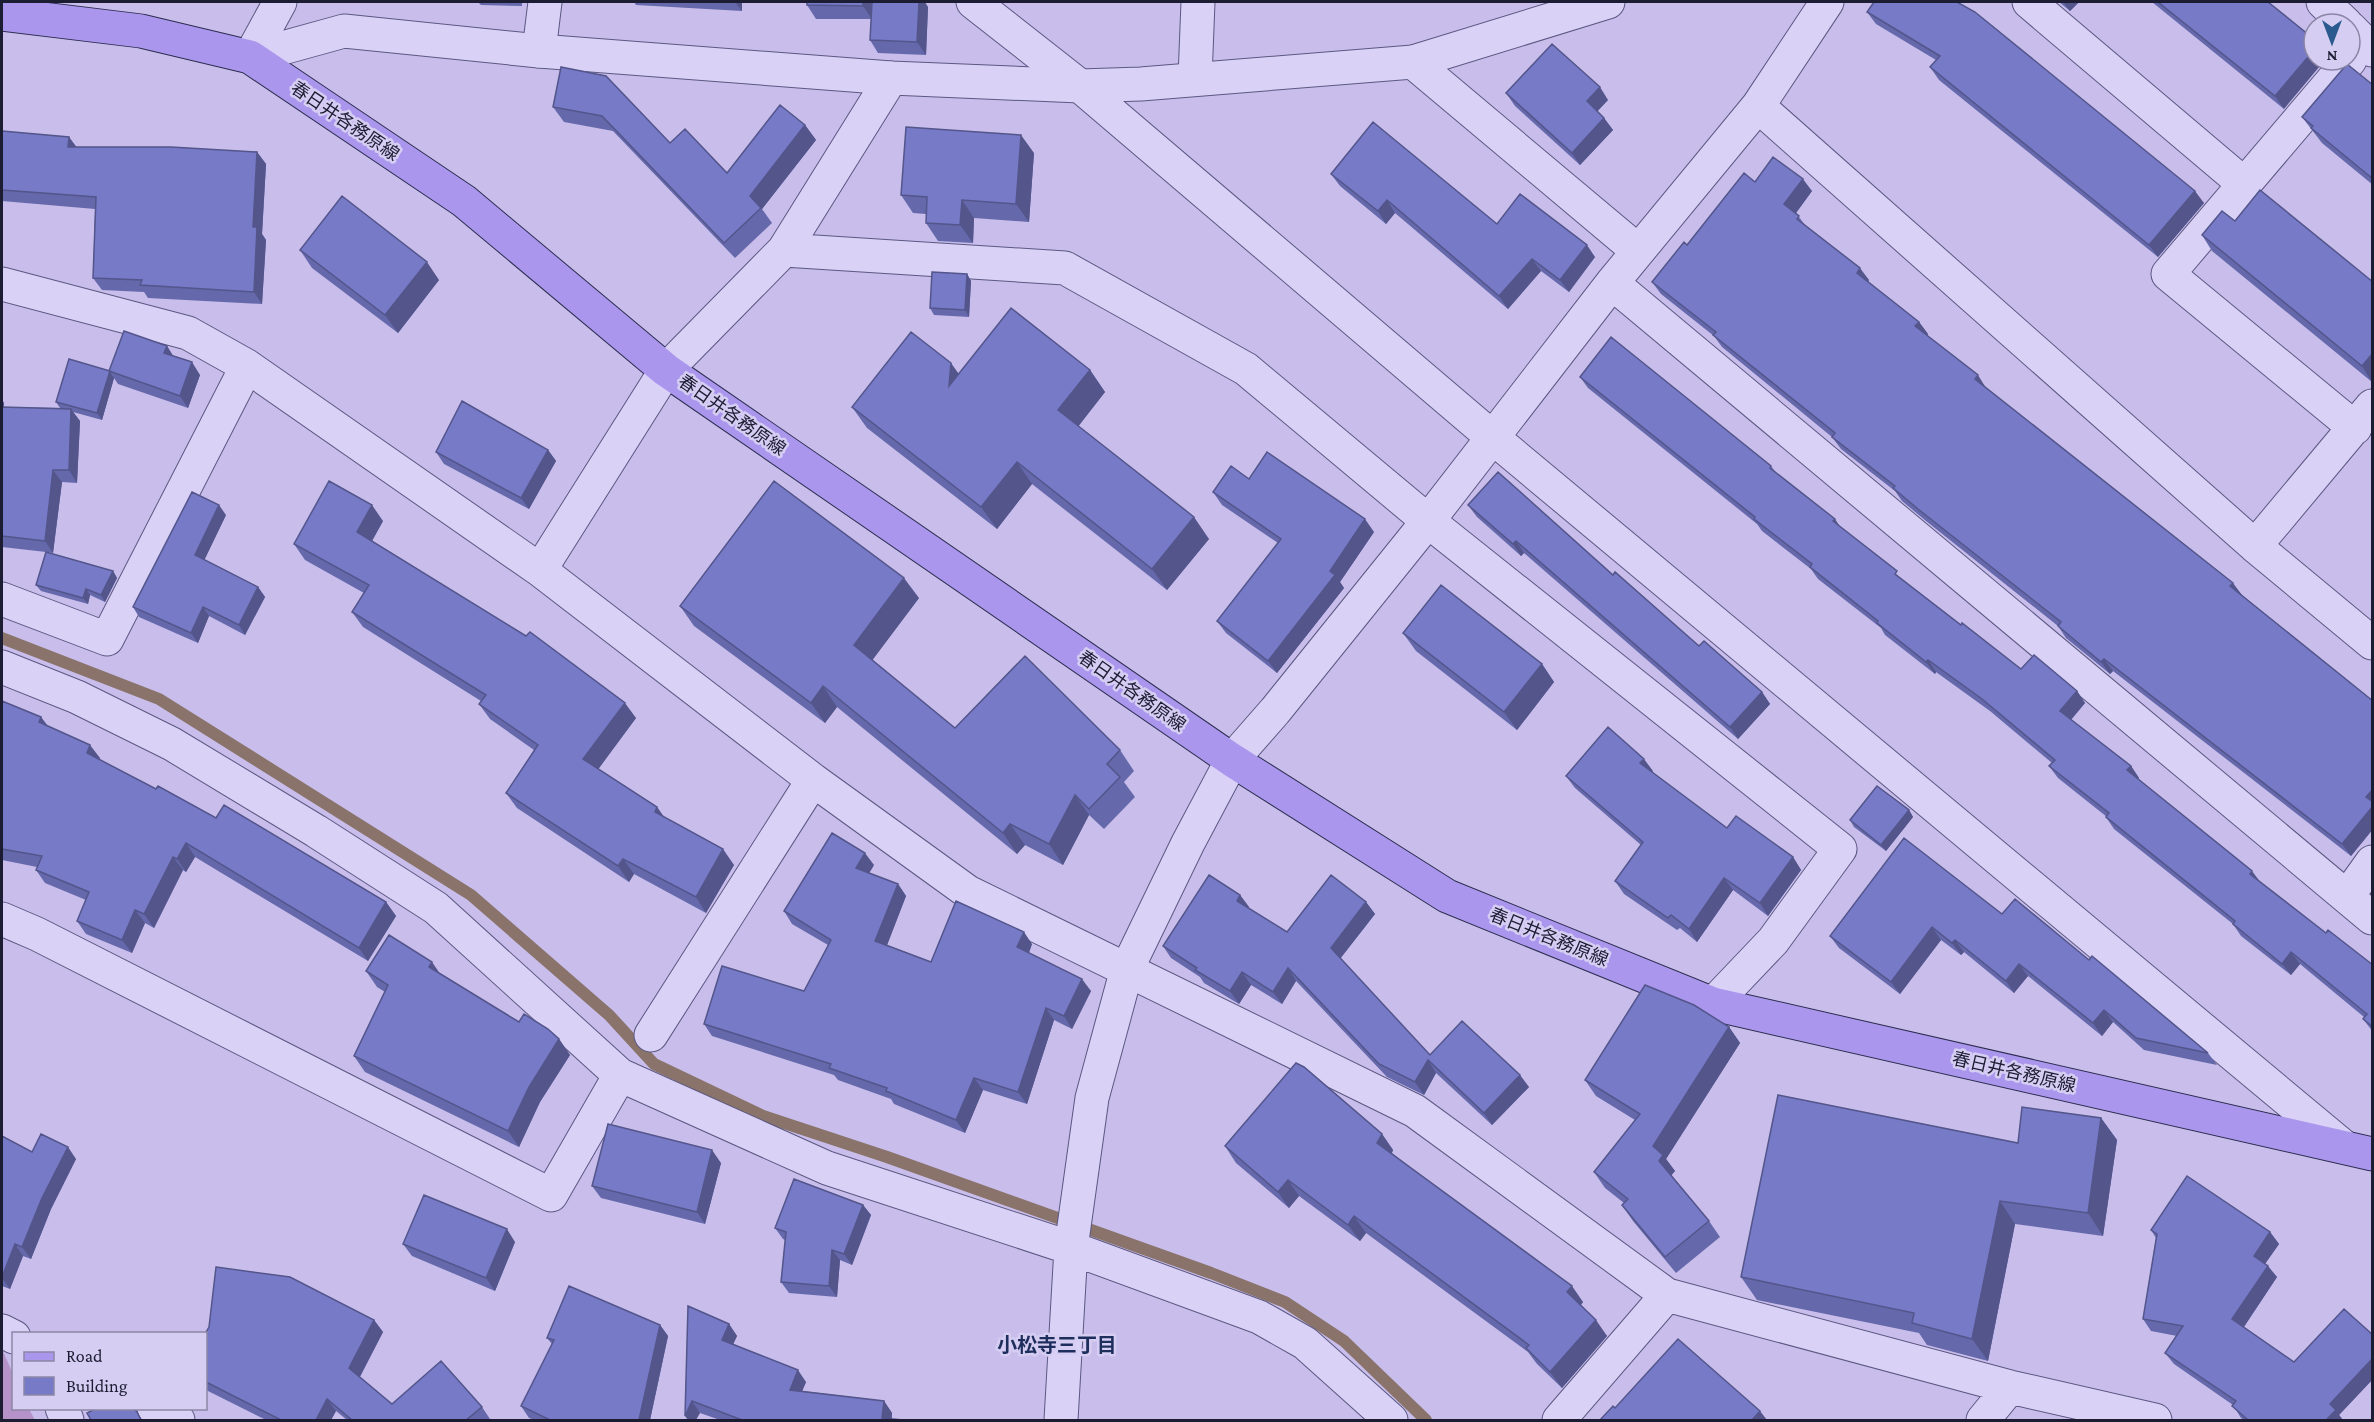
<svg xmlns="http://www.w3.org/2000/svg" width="2374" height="1422" font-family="'Crimson Pro','Noto Sans JP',serif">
	<rect width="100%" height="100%" fill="#c9beeb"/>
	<path fill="#b593c8" d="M2,1349L13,1374L14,1408L29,1409L35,1420H2Z"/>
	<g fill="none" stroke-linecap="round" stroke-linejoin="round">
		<path stroke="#89736a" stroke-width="12" d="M2,638L159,699L471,895L609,1015L654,1064L763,1116L887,1157L1211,1273L1285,1302L1344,1341L1426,1420"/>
		<g stroke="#5b5882" stroke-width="35">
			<path id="minor" d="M973,2L1080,86L1492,437L2344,1147
				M2029,2L2244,184
				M2323,2L2346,24
				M2350,28L2372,50
				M539,51L545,2
				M2350,60L2168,274L2355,428
				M1413,62L1638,251
				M1195,78L1198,2
				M1758,106L2255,546L2372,643
				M784,250L1065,268L1246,369L1428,521L1840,849L1773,941L1713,1004
				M1612,283L2372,918
				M2,284L188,333L247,366L540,570L813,780L968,892L1415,1111L1667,1295L2010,1387L2155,1420
				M2255,546L2372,406
				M540,570L666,370L784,250L891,78
				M2,599L107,639L247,366
				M2,667L77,697L172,744L316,831L436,908L620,1075L827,1168L1071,1248L1259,1317L1305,1343L1391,1420
				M2347,897L2372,862
				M2,919L37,934L551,1195L620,1075
				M651,1035L813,780
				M2,1331L14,1337
				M62,1408L67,1420
				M154,1408L178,1420
				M1061,1420L1071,1248L1092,1098L1127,969L1188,843L1232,760L1275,711L1428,521L1612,283L1758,106L1827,2
				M1559,1420L1667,1295
				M1983,1420L2010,1387"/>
		</g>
		<g stroke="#5b5882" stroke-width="35">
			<path id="tertiary" d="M250,57L344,31L539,51L891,78L1080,86L1141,84L1413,62L1608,2
				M250,57L280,2"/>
		</g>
		<g stroke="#2c2d50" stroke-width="35">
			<path id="primary" d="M2,14L141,31L250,57L464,201L666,370L1232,760L1447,896L1713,1004L2372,1154"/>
		</g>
		<use href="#minor" stroke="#d9d1f6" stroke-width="33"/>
		<use href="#tertiary" stroke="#d9d1f6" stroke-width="33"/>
		<use href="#primary" stroke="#aa97ed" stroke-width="33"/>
	</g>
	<path fill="#6569ab" d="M478,2H522V6L481,5Z
		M634,2H742V11L636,5Z
		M2059,2H2079L2070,11Z
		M2152,2H2268L2284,109Z
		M807,5L928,7L926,55L878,53L870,40L871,19H816Z
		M1867,12L2204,203L2158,257L1939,80L1930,67L1936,60L1876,24Z
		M561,67L670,143L727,173L805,125L816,140L762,209L772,223L735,258L613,131L564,122L553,107Z
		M2373,85V185L2322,143L2302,117Z
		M1506,93L1608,100L1597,111L1604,118L1613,130L1580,165L1515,106Z
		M2,131L69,137L76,147L257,152L266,164L262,234L266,240L262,304L148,298L144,292L102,290L93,278L95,209L2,201Z
		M1034,153L1029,222L974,218L973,243L938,241L926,223V214L913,213L901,195Z
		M1331,174L1497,224L1595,257L1569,292L1541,271L1508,309L1395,213L1386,224L1340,186Z
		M1755,182L1812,191L1796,213L1805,225L1869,280L1868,282L1919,322L1928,334L1927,335L1986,388L2373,701V829L2351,856L2113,671L2110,674L2066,638L2058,626L1926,521L1902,501L1895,491L1841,449L1832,437L1722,347L1714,336L1661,294L1652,282L1687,245Z
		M2235,221L2373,282L2372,382L2212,251L2202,235Z
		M300,250L439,280L398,333L312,268Z
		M967,274L971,281L969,317L934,315L930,308Z
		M167,346L173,356L200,375L188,408L118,384L114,378L102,420L73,412L80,421L77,483L62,482L53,553L46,552L113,571L117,578L105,602L90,595L88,604L41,591L36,585L46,552L2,547V400L4,403V407L60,408L56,402L110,371Z
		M1090,370L1105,392L1078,426L1209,539L1167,590L1032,484L997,529L867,428L852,407L959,374Z
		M1580,377L1771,466L1777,474L1902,579L1961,625L2021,669L2077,691L2085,703L2071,720L2131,766L2139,778L2138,779L2260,882L2326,933L2373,965V1032L2363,1019L2364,1017L2300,964L2291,975L2241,936L2233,924L2114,829L2106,817H2107L2058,778L2049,766L2052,763L1990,711L1936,672L1935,674L1885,635L1881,628L1818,579L1811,569L1762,531L1757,524L1588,388Z
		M548,450L556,461L529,509L444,464L436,452Z
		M1249,479L1374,532L1340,582L1344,588L1277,673L1226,633L1217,621L1278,543L1222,505L1213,492Z
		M1468,505L1613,575L1699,646L1762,692L1770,704L1738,739L1524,553L1521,556L1477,517Z
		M226,515L204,560L258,587L265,597L245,635L209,616L198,643L139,617L133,607Z
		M383,521L372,541L636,718L598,769L657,807L664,817L734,865L706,913L634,874L629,882L517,808L506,793L534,750L490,719L479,704L481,701L363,627L352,612L364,593L305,560L294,544Z
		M919,598L872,660L955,728L1120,750L1134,771L1124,782L1135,797L1104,829L1089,815L1063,865L1025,845L1017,854L837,707L825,723L694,626L680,606Z
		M1403,633L1542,664L1554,682L1517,730L1416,651Z
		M2,701L41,717L48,726L100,758L99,759L156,789L386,902L396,916L368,961L195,857L186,872L183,870L154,928L145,923L132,953L86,934L77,921L86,900L45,883L36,870L37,867L2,860Z
		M1653,771L1652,772L1727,828L1793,857L1801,870L1768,916L1733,890L1697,942L1680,928L1677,930L1624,894L1615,881L1641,845L1575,788L1566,776Z
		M1909,810L1913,817L1886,851L1854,827L1850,820Z
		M874,865L869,873L898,884L906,896L887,945L931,962L1032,944L1029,953L1091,991L1072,1029L1054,1020L1027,1104L983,1090L965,1133L894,1104L891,1099L838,1080L834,1075L712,1036L704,1024L804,991L828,945L792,924L784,911Z
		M1240,895L1249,907L1248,908L1287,932L1366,902L1375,914L1340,959L1430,1055L1529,1087L1492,1125L1436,1073L1424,1095L1387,1077L1296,981L1282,1004L1251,985L1239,1004L1204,983L1200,977L1171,958L1163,946Z
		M2002,914L2089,960L2208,1053L2217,1065L2144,1050L2113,1022L2102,1036L2028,976L2014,993L1964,952L1961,955L1941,940L1900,994L1839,948L1830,936Z
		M366,971L440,973L519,1022L559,1039L570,1055L540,1102L519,1147L365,1072L354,1056L385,992L377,987Z
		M1729,1027L1740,1043L1666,1159L1675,1171L1671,1175L1709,1221L1720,1237L1676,1273L1633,1221L1622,1205L1624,1203L1605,1188L1594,1172L1635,1120L1596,1096L1585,1080Z
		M2101,1118L2117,1140L2103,1236L2015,1224L1988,1361L1927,1345L1919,1333L1757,1300L1741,1277L2018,1143Z
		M1382,1134L1393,1150L1392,1153L1583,1302L1581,1305L1607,1336L1562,1388L1537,1364L1528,1352L1366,1233L1360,1241L1299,1196L1289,1208L1236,1163L1225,1146Z
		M2,1136L32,1152L76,1159L51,1209L31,1259L23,1256L10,1289L2,1286Z
		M721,1163L705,1224L601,1198L592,1186Z
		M863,1205L871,1215L852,1265L840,1260L837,1297L789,1293L781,1282L785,1240L783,1239L775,1228Z
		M2151,1230L2270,1232L2279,1244L2265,1264L2277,1277L2244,1327L2294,1362L2373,1335V1379L2339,1415L2343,1420H2244L2241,1418L2233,1405L2174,1364L2165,1353L2177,1336L2151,1331L2143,1319L2156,1238Z
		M515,1242L495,1291L412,1256L403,1244Z
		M374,1320L383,1332L360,1377L392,1404L482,1407L490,1419L489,1420H347L336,1411L331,1420H266L206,1390L205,1334Z
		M729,1324L737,1336L733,1344L806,1382L802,1391L884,1401L892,1413V1419L903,1420H720L700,1413L685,1416Z
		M660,1325L668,1336L650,1420H535L529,1418L521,1406L552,1344L547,1338Z"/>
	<path fill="#53558b" d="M735,2H742V11Z
		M863,2H873L872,19L863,6Z
		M919,2H925L928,7L926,55L917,42Z
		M2063,2H2079L2070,11Z
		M2314,50V60H2325L2284,109L2275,96Z
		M1600,87L1608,100L1595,114L1587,101Z
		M1604,118L1613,130L1580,165L1572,153Z
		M805,125L816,140L762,209L750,196Z
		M1021,135L1034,153L1029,222L1016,204Z
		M69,137L78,149L68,147Z
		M257,152L266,164L262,234L266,240L262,304L254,292L253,227Z
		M1803,179L1812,191L1793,217L1784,204Z
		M2195,191L2204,203L2158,257L2149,245Z
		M962,200L974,218L973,243L960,225Z
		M1387,200L1395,213L1386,224L1378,211Z
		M1587,245L1595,257L1569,292L1560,280Z
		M1532,259L1541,271L1508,309L1499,296Z
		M427,262L439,280L398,333L385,315Z
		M1860,268L1869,280L1865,285L1857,273Z
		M967,274L971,281L969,317L965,310Z
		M1919,322L1928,334L1924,339L1915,326Z
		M167,346L175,359L164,353Z
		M2373,353L2372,382L2362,366Z
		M192,362L200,375L188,408L180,396Z
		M951,363L966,384L949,386Z
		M1090,370L1105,392L1074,432L1058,410Z
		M109,371L114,378L102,420L97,413Z
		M1978,375L1986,388L1975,379Z
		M2,400L4,403V419L2,416Z
		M71,409L80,421L77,483L69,470Z
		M548,450L556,461L529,509L521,498Z
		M1017,462L1032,484L997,529L981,507Z
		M53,470L62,482L53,553L45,541Z
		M219,505L226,515L202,565L195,555Z
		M372,505L383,521L368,548L357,532Z
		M1194,517L1209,539L1167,590L1152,569Z
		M1365,519L1374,532L1340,582L1344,588L1277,673L1268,661Z
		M1835,519L1843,531L1833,521Z
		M1516,541L1524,553L1521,556L1513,544Z
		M113,571L117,578L105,602L101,595Z
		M904,578L919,598L868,666L854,645Z
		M2233,583L2242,595L2239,599L2230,586Z
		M258,587L265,597L245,635L239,625Z
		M86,589L90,595L88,604L83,598Z
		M203,607L209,616L198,643L191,633Z
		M2104,659L2113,671L2110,674L2101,662Z
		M1928,660L1936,672L1935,674L1926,662Z
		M1542,664L1554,682L1517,730L1504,712Z
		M823,686L837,707L825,723L811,703Z
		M2077,691L2085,703L2068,723L2060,711Z
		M1762,692L1770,704L1738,739L1730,727Z
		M625,703L636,718L594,775L583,759Z
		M41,717L50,730L39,722Z
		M90,745L100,758L96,766L87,753Z
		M1644,759L1653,771L1649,776L1640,763Z
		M2131,766L2139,778L2135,782L2127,770Z
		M2373,789V829L2351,856L2342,844L2366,797Z
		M1075,795L1089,815L1063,865L1049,844Z
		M657,807L668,823L655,812Z
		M1909,810L1913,817L1886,851L1881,845Z
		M1010,824L1025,845L1017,854L1003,833Z
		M186,843L195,857L186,872L177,859Z
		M723,849L734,865L706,913L696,897Z
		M865,853L874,865L865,880L856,868Z
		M173,857L183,870L154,928L144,914Z
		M1793,857L1801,870L1768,916L1760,903Z
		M623,859L634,874L629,882L618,866Z
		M2252,871L2261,883L2250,874Z
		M1724,878L1733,890L1697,942L1689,929Z
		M898,884L906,896L884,953L875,941Z
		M1240,895L1249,907L1245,913L1237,901Z
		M386,902L396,916L368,961L359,948Z
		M1366,902L1375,914L1339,960L1331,948Z
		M135,910L145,923L132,953L122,940Z
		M1932,927L1941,940L1900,994L1891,982Z
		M1024,932L1032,944L1026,960L1017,947Z
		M1955,940L1964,952L1961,955L1952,943Z
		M2291,952L2300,964L2291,975L2282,964Z
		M432,962L443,978L429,967Z
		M2019,964L2028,976L2014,993L2006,981Z
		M1288,968L1296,981L1282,1004L1273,992Z
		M1242,972L1251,985L1239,1004L1230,991Z
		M1082,979L1091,991L1072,1029L1064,1016Z
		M1046,1008L1054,1020L1027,1104L1018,1092Z
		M2104,1010L2113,1022L2102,1036L2093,1023Z
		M1729,1027L1740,1043L1666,1159L1675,1171L1670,1177L1659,1161L1653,1146Z
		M559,1039L570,1055L540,1102L519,1147L508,1131L529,1087Z
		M1428,1060L1436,1073L1424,1095L1415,1082Z
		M1520,1075L1529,1087L1492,1125L1484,1113Z
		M974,1078L983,1090L965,1133L956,1120Z
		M2101,1118L2117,1140L2103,1236L2088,1213Z
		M1382,1134L1393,1150L1389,1159L1377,1143Z
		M68,1147L76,1159L51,1209L31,1259L22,1247L42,1198Z
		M712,1150L721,1163L705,1224L697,1212Z
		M1288,1180L1299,1196L1289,1208L1278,1192Z
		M2000,1201L2015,1224L1988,1361L1972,1339Z
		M863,1205L871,1215L852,1265L844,1254Z
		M1354,1216L1366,1233L1360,1241L1348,1225Z
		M507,1229L515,1242L495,1291L486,1278Z
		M2270,1232L2279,1244L2262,1268L2254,1256Z
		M15,1244L23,1256L10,1289L2,1278Z
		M832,1250L840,1260L837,1297L829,1286Z
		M2268,1266L2277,1277L2241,1331L2232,1319Z
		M1572,1286L1583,1302L1578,1308L1567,1292Z
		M374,1320L383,1332L358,1380L349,1368Z
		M1596,1320L1607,1336L1562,1388L1550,1372Z
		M729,1324L737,1336L730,1351L722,1340Z
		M660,1325L668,1336L650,1420H639Z
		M2373,1358V1379L2339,1415L2343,1420H2326L2330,1404Z
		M798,1370L806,1382L798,1401L790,1390Z
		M327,1399L336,1411L331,1420H316Z
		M692,1401L700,1413L696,1420H688L685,1416Z
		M884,1401L892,1413L891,1420L882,1418Z
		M1760,1411L1767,1420H1752Z"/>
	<path fill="#767ac7" stroke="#53558b" stroke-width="1.5" d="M807,2H863V6L807,5Z
		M872,2H919L917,42L870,40Z
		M1874,2H1957L1975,12L2195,191L2149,245L1930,67L1940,56L1867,12Z
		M2158,2H2268L2314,39V50L2275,96Z
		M1552,44L1600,87L1587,101L1604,118L1572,153L1506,93Z
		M2347,64L2373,85V179L2311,128L2313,126L2302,117Z
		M561,67L606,76L670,143L685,129L727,173L780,105L805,125L750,196L761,208L724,243L602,116L553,107Z
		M1373,122L1497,224L1520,194L1587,245L1560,280L1532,259L1499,296L1387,200L1378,211L1331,174Z
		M906,127L1021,135L1016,204L962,200L960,225L926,223L927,197L901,195Z
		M2,131L69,137L68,147H171L257,152L253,227H257L254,292L140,285L142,280L93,278L96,197L2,190Z
		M1773,157L1803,179L1784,204L1799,216L1797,219L1860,268L1857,273L1919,322L1915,326L1978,375L1975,379L2233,583L2230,586L2373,701V789L2366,797L2373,802V806L2342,844L2104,659L2101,662L2058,626L2061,622L1918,509L1893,488L1895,486L1832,437L1835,433L1713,335L1716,332L1652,282L1684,242L1687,245L1744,173L1755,182Z
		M2260,190L2373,282V353L2362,366L2202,235L2222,211L2235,221Z
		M342,196L427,262L385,315L300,250Z
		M932,272L967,274L965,310L930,308Z
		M1011,308L1090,370L1058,410L1194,517L1152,569L1017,462L981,507L852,407L911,332L951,363L949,386Z
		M124,331L167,346L164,353L192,362L180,396L109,371Z
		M1611,337L1771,466L1770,468L1835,519L1833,521L1897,571L1895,574L1961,625L1962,623L2021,669L2034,655L2077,691L2060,711L2131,766L2127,770L2252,871L2250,874L2326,933L2328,930L2373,965V1027L2363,1019L2367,1014L2291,952L2282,964L2233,924L2235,921L2106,817L2109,813L2049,766L2055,760L1982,699L1928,660L1926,662L1877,623L1878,621L1810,567L1812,564L1754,519L1755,517L1580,377Z
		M69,359L110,371L97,413L56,402Z
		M462,401L548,450L521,498L436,452Z
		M2,407L71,409L69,470H53L45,541L2,536Z
		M1267,452L1365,519L1330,571L1335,575L1268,661L1217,621L1281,539L1213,492L1231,466L1249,479Z
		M1498,472L1613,575L1615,572L1699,646L1704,641L1762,692L1730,727L1516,541L1513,544L1468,505Z
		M329,481L372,505L357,532L526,636L530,632L625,703L583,759L657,807L655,812L723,849L696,897L623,859L618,866L506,793L538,745L479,704L486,695L352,612L369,585L294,544Z
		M774,481L904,578L854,645L955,728L1025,656L1120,750L1107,764L1120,777L1089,809L1075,795L1049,844L1010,824L1003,833L823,686L811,703L680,606Z
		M192,492L219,505L195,555L258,587L239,625L203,607L191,633L133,607Z
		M46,552L113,571L101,595L86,589L83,598L36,585Z
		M1441,585L1542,664L1504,712L1403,633Z
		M2,701L41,717L39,722L90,745L87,753L156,789L158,786L216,818L224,805L386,902L359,948L186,843L177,859L173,857L144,914L135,910L122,940L77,921L89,892L36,870L42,856L2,849Z
		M1608,727L1644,759L1640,763L1727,828L1736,816L1793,857L1760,903L1724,878L1689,929L1671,915L1668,918L1615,881L1643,842L1566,776Z
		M1877,786L1909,810L1881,845L1850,820Z
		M832,833L865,853L856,868L898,884L875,941L931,962L956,901L1024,932L1017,947L1082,979L1064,1016L1046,1008L1018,1092L974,1078L956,1120L886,1091L887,1088L829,1068L831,1064L704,1024L722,966L804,991L831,940L784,911Z
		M1904,838L2002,914L2015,899L2089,960L2092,956L2208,1053L2136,1038L2104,1010L2093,1023L2019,964L2006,981L1955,940L1952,943L1932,927L1891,982L1830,936Z
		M1209,875L1240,895L1237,901L1287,932L1331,875L1366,902L1331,948L1430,1055L1462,1021L1520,1075L1484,1113L1428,1060L1415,1082L1379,1064L1288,968L1273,992L1242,972L1230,991L1195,970L1197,968L1163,946Z
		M389,935L432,962L429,967L519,1022L524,1014L548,1029L559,1039L529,1087L508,1131L354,1056L388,985L366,971Z
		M1645,985L1694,1005L1729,1027L1653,1146L1663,1155L1659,1161L1709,1221L1665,1257L1622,1205L1628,1199L1594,1172L1640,1114L1585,1080Z
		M1296,1063L1304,1067L1382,1134L1377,1143L1572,1286L1567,1292L1596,1320L1550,1372L1526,1348L1529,1345L1354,1216L1348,1225L1288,1180L1278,1192L1225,1146Z
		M1778,1095L2018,1143L2022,1107L2101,1118L2088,1213L2000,1201L1972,1339L1912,1323L1914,1313L1741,1277Z
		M608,1124L712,1150L697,1212L592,1186Z
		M41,1134L68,1147L42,1198L22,1247L15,1244L2,1277V1136L32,1152Z
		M2187,1176L2270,1232L2254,1256L2268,1266L2232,1319L2294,1362L2344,1309L2373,1335V1358L2330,1404L2336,1410L2326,1420H2248L2232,1406L2236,1401L2165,1353L2183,1326L2143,1319L2157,1234L2151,1230Z
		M794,1179L863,1205L844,1254L832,1250L829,1286L781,1282L786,1232L775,1228Z
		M424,1195L507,1229L486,1278L403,1244Z
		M216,1267L290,1277L374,1320L349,1368L392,1404L441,1361L482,1407L466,1420H352L327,1399L316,1420H281L206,1382L205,1334L209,1327Z
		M569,1286L660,1325L639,1420H550L521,1406L554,1340L547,1338Z
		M688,1306L729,1324L722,1340L798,1370L790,1390L884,1401L882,1418L903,1420H742L692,1401L685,1416Z
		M1678,1339L1760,1411L1752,1420H1600L1613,1406L1615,1408Z
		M97,1408H133L137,1412L141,1420H91L87,1413Z"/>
	<g text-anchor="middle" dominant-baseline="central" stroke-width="5" stroke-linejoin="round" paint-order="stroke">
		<g font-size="18" fill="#1c1c32" stroke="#d6cdf3">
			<text transform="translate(345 121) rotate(34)">春日井各務原線</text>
			<text transform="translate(732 415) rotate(35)">春日井各務原線</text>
			<text transform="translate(1132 691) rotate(35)">春日井各務原線</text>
			<text transform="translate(1549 937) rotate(22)">春日井各務原線</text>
			<text transform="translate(2014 1072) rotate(13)">春日井各務原線</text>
		</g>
		<g font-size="20" font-weight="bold" fill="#1e2e5c" stroke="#d6cdf3">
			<text x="1057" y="1345">小松寺三丁目</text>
		</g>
	</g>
	<rect width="2374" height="1422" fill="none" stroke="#1c1c32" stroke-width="6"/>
	<rect x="12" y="1332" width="195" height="78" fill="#d6cdf3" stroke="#8c86a6" stroke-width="1.5"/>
	<rect x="24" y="1352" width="30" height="9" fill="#aa97ed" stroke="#8c86a6" stroke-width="1.5"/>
	<text x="66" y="1362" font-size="18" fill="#1c1c32">Road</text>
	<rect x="24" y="1377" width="30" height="18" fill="#767ac7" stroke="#8c86a6" stroke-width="1.5"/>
	<text x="66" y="1392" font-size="18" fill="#1c1c32">Building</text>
	<g transform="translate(2332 42) rotate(180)"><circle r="28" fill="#d6cdf3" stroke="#8c86a6" stroke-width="1.5"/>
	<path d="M0-4.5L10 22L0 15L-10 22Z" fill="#2b5a8e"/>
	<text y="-9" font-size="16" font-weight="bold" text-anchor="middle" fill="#1c1c32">N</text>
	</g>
</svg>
